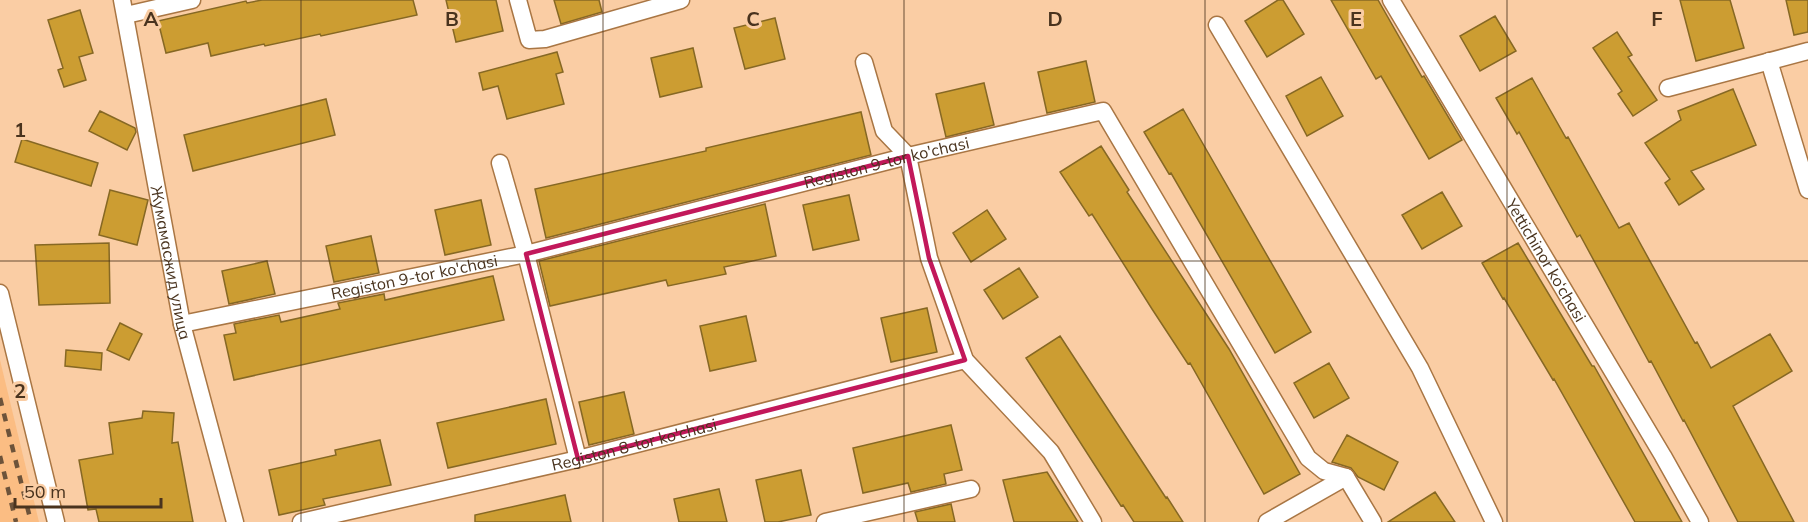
<svg xmlns="http://www.w3.org/2000/svg" width="1808" height="522" font-family="Mulish,sans-serif">
	<rect width="100%" height="100%" fill="#facda4"/>
	<path fill="#fbbd83" d="M0,360L39,522H0Z"/>
	<path fill="#cc9d32" stroke="#866824" stroke-width="1.5" d="M262,0H413L417,15L321,36L320,34L265,46L264,44L211,56L208,43L166,53L158,21L246,1L247,3Z
		M446,0H496L503,31L456,42Z
		M554,0H599L602,12L561,24Z
		M1278,0H1283L1304,34L1267,57L1245,21Z
		M1331,0H1378L1422,77L1424,76L1462,140L1429,159L1381,76L1376,79Z
		M1680,0H1730L1744,48L1696,61Z
		M1786,0H1808V32L1794,35Z
		M80,10L93,53L79,57L86,80L64,87L58,70L63,68L48,20Z
		M1495,16L1516,51L1480,71L1460,36Z
		M775,18L785,59L745,69L734,28Z
		M1617,32L1632,55L1628,57L1657,100L1633,116L1618,94L1622,91L1593,48Z
		M693,48L702,87L660,97L651,58Z
		M557,52L563,72L556,74L564,104L507,119L498,86L483,90L479,73Z
		M1086,61L1095,102L1047,113L1038,72Z
		M1321,77L1343,116L1307,136L1286,96Z
		M1532,78L1566,138L1568,137L1619,228L1629,223L1695,343L1697,342L1711,368L1770,334L1792,371L1733,406L1794,522H1738L1684,420L1683,421L1651,361L1649,362L1580,235L1577,237L1519,132L1517,134L1496,98Z
		M984,83L994,125L946,137L936,94Z
		M1733,89L1756,145L1691,171L1704,189L1679,205L1665,183L1670,179L1645,143L1681,120L1678,111Z
		M326,99L335,135L193,171L184,135Z
		M1183,109L1311,332L1275,353L1171,173L1169,174L1144,132Z
		M100,111L135,128L136,132L127,150L89,131Z
		M861,112L871,155L546,238L535,189L706,151V148Z
		M22,139L98,163L91,186L15,162Z
		M1101,146L1129,190L1127,192L1229,349L1300,474L1264,494L1190,363L1188,364L1152,309L1092,214L1089,216L1060,172Z
		M110,190L148,200L137,245L99,235Z
		M1442,192L1462,226L1422,249L1402,215Z
		M849,195L859,240L813,250L803,205Z
		M481,200L491,245L445,255L435,210Z
		M765,204L776,256L724,267L726,274L668,286L666,280L550,306L539,261Z
		M987,210L1006,239L971,262L953,233Z
		M371,236L379,273L334,282L326,246Z
		M109,243L110,303L39,305L35,245Z
		M1518,243L1592,366H1594L1682,522H1635L1554,379L1553,380L1504,298L1503,299L1482,263Z
		M267,261L275,294L229,304L222,271Z
		M1019,268L1038,297L1003,319L984,290Z
		M493,276L504,320L234,380L224,335L236,333L234,324L279,315L281,322L340,309L338,303L384,294L385,300Z
		M927,308L937,352L891,362L881,318Z
		M746,316L756,361L710,371L700,326Z
		M120,323L142,334L129,360L107,350Z
		M1060,336L1166,498L1167,497L1183,522H1134L1123,505L1121,506L1026,358Z
		M66,350L102,353L101,370L65,366Z
		M1329,363L1349,398L1314,418L1294,383Z
		M624,392L634,434L589,445L579,402Z
		M546,399L556,444L448,468L437,423Z
		M143,411L174,413L172,443L178,442L193,522H99L96,509L88,510L79,460L113,454L109,423L142,418Z
		M951,425L962,470L944,474L946,484L911,492L908,483L863,493L853,448Z
		M1347,435L1398,462L1384,490L1358,477L1351,468L1332,462Z
		M380,440L391,485L323,499L325,505L279,515L269,470L336,455L335,450Z
		M801,470L811,515L778,522H765L756,480Z
		M1047,472L1078,522H1014L1003,480Z
		M719,489L727,522H679L674,499Z
		M1435,492L1455,522H1388L1413,506Z
		M565,495L571,522H475V515Z
		M951,504L955,522H918L915,512Z"/>
	<g fill="none" stroke-linecap="round" stroke-linejoin="round">
		<g stroke="#a97644" stroke-width="19">
			<g id="street">
				<path id="s1" d="M122,0L182,324L235,522"/>
				<path d="M518,0L529,40L545,39L681,0"/>
				<path id="s2" d="M1391,0L1663,456L1700,522"/>
				<path d="M126,15L192,0"/>
				<path d="M1217,25L1420,368L1494,522"/>
				<path d="M1769,61L1808,190"/>
				<path d="M864,62L884,131L908,156"/>
				<path d="M1668,88L1808,51"/>
				<path d="M908,156L929,258L965,360L1051,452L1093,522"/>
				<path d="M500,163L526,254L578,459"/>
				<path d="M0,293L56,522"/>
				<path id="s3" d="M182,324L526,254L908,156L1103,111L1308,458L1324,471L1346,477L1373,522"/>
				<path id="s4" d="M301,522L578,459L965,360"/>
				<path d="M825,522L971,489"/>
				<path d="M1267,522L1346,477"/>
			</g>
		</g>
		<use href="#street" stroke="#fff" stroke-width="16"/>
		<path stroke="#6d533a" stroke-width="4.5" stroke-dasharray="8 8" stroke-linecap="butt" d="M0,398L31,522
			M0,456L16,522"/>
	</g>
	<path fill="none" stroke="#c2185b" stroke-width="4.5" stroke-linejoin="round" d="M908,156L929,258L965,360L578,459L526,254Z"/>
	<path fill="none" stroke="#49331e" stroke-width="1.5" stroke-opacity="0.55" d="M301,0V522M603,0V522M904,0V522M1205,0V522M1507,0V522M0,261H1808"/>
	<g text-anchor="middle" dominant-baseline="central" stroke-width="6" stroke-linejoin="round" paint-order="stroke">
		<g font-size="16" fill="#49331e" stroke="#facda4">
			<text stroke="none"><textPath href="#s3" startOffset="723">Registon 9-tor ko'chasi</textPath></text>
			<text stroke="none"><textPath href="#s2" startOffset="303">Yettichinor ko‘chasi</textPath></text>
			<text stroke="none"><textPath href="#s1" startOffset="267">Жумамасжид улица</textPath></text>
			<text stroke="none"><textPath href="#s3" startOffset="237">Registon 9-tor ko'chasi</textPath></text>
			<text stroke="none"><textPath href="#s4" startOffset="342">Registon 8-tor ko'chasi</textPath></text>
		</g>
	</g>
	<g font-size="20" text-anchor="middle" font-weight="bold" fill="#49331e" stroke="#facda4" stroke-width="6" stroke-linejoin="round" paint-order="stroke">
		<text x="151" y="26">A</text>
		<text x="452" y="26">B</text>
		<text x="753" y="26">C</text>
		<text x="1055" y="26">D</text>
		<text x="1356" y="26">E</text>
		<text x="1657" y="26">F</text>
		<text x="20" y="137">1</text>
		<text x="20" y="398">2</text>
	</g>
	<path d="M15 498v9h146v-9" fill="none" stroke="#49331e" stroke-width="3"/>
	<text x="24" y="498" font-size="18" fill="#49331e" stroke="#facda4" stroke-width="4.5" paint-order="stroke">50 m</text>
</svg>
